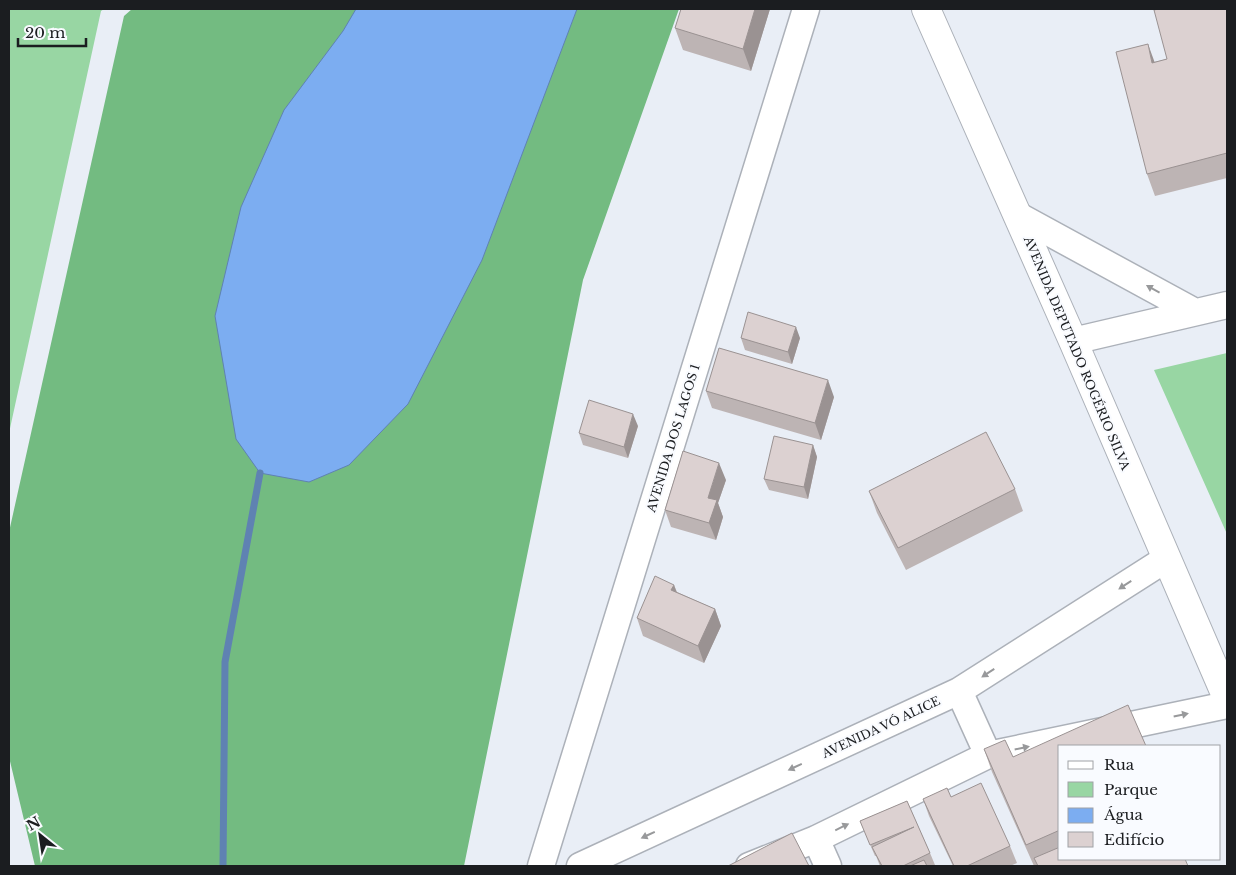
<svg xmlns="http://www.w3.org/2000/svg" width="1236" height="875" font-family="'Libre Baskerville',serif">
	<rect width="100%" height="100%" fill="#e9eef6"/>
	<path fill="#98d6a3" d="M9,9H104L101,11L9,433Z
		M1227,353V534L1154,370Z"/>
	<path fill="#73bb81" d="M132,9H679L583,280L464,866H35L9,757V532L124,16Z"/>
	<path fill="#7cadf1" stroke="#5f82b2" d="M356,9H577L482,260L408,404L349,465L309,482L260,473L236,439L215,316L241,207L284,110L343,31Z"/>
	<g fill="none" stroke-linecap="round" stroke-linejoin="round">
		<path stroke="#5f82b2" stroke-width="7" d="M223,866L225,662L260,473"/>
		<g stroke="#acb1b9" stroke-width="29">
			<path id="minor" d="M1017,215L1195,312
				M1073,341L1227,305
				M959,691L988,755
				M816,839L828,866
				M541,866L806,9
				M580,866L959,691L1166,559
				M749,866L816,839L988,755L1227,705"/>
		</g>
		<g stroke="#acb1b9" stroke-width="30">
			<path id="tertiary" d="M926,9L1073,341L1227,698"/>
		</g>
		<use href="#minor" stroke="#fff" stroke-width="26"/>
		<use href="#tertiary" stroke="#fff" stroke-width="28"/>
	</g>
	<path fill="#bdb4b4" d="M681,9H770L751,71L683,50L675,28Z
		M1227,9V178L1155,196L1147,174L1154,62L1167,59Z
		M741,338H800L792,364L745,350Z
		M706,391L834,397L821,440L712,408Z
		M638,426L628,458L583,445L579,433Z
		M813,445L817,457L808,499L769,490L764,479Z
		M726,480L718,503L723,517L716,540L671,527L665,510Z
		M1015,489L1023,511L906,570L877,513L869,491Z
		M674,585L677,592L715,609L721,626L704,663L643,636L637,618Z
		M1060,746V859L1188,866H1037V865L1034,866L992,772L984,749L1013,757Z
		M951,797L1010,846L1017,863L1010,866H953L929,816L923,799Z
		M907,801L930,853L935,865L931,866H880L876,856H875L860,821Z"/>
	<path fill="#9a9292" d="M755,9H770L751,71L743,49Z
		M1148,44L1156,66L1152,63Z
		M796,327L800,338L792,364L788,352Z
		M828,380L834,397L821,440L815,423Z
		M633,414L638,426L628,458L624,447Z
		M813,445L817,457L808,499L804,487Z
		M719,463L726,480L718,503L723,517L716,540L709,523L708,498Z
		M674,585L680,602L671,590Z
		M715,609L721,626L704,663L698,646Z"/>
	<path fill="#dcd1d1" stroke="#9a9292" d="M681,9H755L743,49L675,28Z
		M1158,9H1227V153L1147,174L1116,52L1148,44L1152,63L1167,59L1154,10Z
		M748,312L796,327L788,352L741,338Z
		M719,348L828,380L815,423L706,391Z
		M589,400L633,414L624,447L579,433Z
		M986,432L1015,489L898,548L869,491Z
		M774,436L813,445L804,487L764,479Z
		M683,451L719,463L708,498L717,500L709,523L665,510Z
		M655,576L674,585L671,590L715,609L698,646L637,618Z
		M1128,705L1146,746H1060V830L1026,845L984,749L1005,740L1013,757Z
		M981,783L1010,846L967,866H954L923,799L947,788L951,797Z
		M907,801L930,853L903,866H882L872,847L914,827L870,845L860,821Z
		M792,833L809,866H728Z
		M1060,847V859H1185L1188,866H1038L1034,858Z
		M924,860L927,866H910Z"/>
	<defs><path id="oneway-solid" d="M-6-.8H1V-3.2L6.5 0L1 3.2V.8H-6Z" transform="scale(1.25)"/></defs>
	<g fill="#98999b">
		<use href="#oneway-solid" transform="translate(1153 289) rotate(-151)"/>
		<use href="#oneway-solid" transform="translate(1125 585) rotate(147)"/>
		<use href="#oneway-solid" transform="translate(988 673) rotate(147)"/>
		<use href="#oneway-solid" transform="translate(1181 715) rotate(-12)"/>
		<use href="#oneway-solid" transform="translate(1022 748) rotate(-12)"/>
		<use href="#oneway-solid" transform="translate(795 767) rotate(155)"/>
		<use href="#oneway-solid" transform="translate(842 827) rotate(-26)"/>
		<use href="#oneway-solid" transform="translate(648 835) rotate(155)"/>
	</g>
	<g text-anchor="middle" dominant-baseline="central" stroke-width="4" stroke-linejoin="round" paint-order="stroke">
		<g font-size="12" fill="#1b1d20" stroke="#f9fbff">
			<text transform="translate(1077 353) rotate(67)">AVENIDA DEPUTADO ROGÉRIO SILVA</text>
			<text transform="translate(673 438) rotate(-73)">AVENIDA DOS LAGOS 1</text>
			<text transform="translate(881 727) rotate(-25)">AVENIDA VÓ ALICE</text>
		</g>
	</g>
	<rect width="1236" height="875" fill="none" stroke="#1b1d20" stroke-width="20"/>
	<rect x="1058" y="745" width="162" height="115" fill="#f9fbff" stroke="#a0a2a6"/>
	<rect x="1068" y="761" width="25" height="8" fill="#ffffff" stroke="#a0a2a6"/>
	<text x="1104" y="770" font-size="15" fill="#1b1d20">Rua</text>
	<rect x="1068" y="782" width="25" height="15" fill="#98d6a3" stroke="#a0a2a6"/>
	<text x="1104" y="795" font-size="15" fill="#1b1d20">Parque</text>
	<rect x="1068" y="808" width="25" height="15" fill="#7cadf1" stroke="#a0a2a6"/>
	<text x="1104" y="820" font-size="15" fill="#1b1d20">Água</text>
	<rect x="1068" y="832" width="25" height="15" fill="#dcd1d1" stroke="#a0a2a6"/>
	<text x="1104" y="845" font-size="15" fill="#1b1d20">Edifício</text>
	<g transform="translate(40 835) rotate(330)" stroke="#f9fbff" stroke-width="4" paint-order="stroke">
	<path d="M0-4L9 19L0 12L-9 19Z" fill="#1b1d20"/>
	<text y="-8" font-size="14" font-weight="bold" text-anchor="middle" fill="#1b1d20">N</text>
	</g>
	<path d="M18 38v8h68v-8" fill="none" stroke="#1b1d20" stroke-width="2.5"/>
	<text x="25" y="38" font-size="15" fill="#1b1d20" stroke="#f9fbff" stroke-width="4" paint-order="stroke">20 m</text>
</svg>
